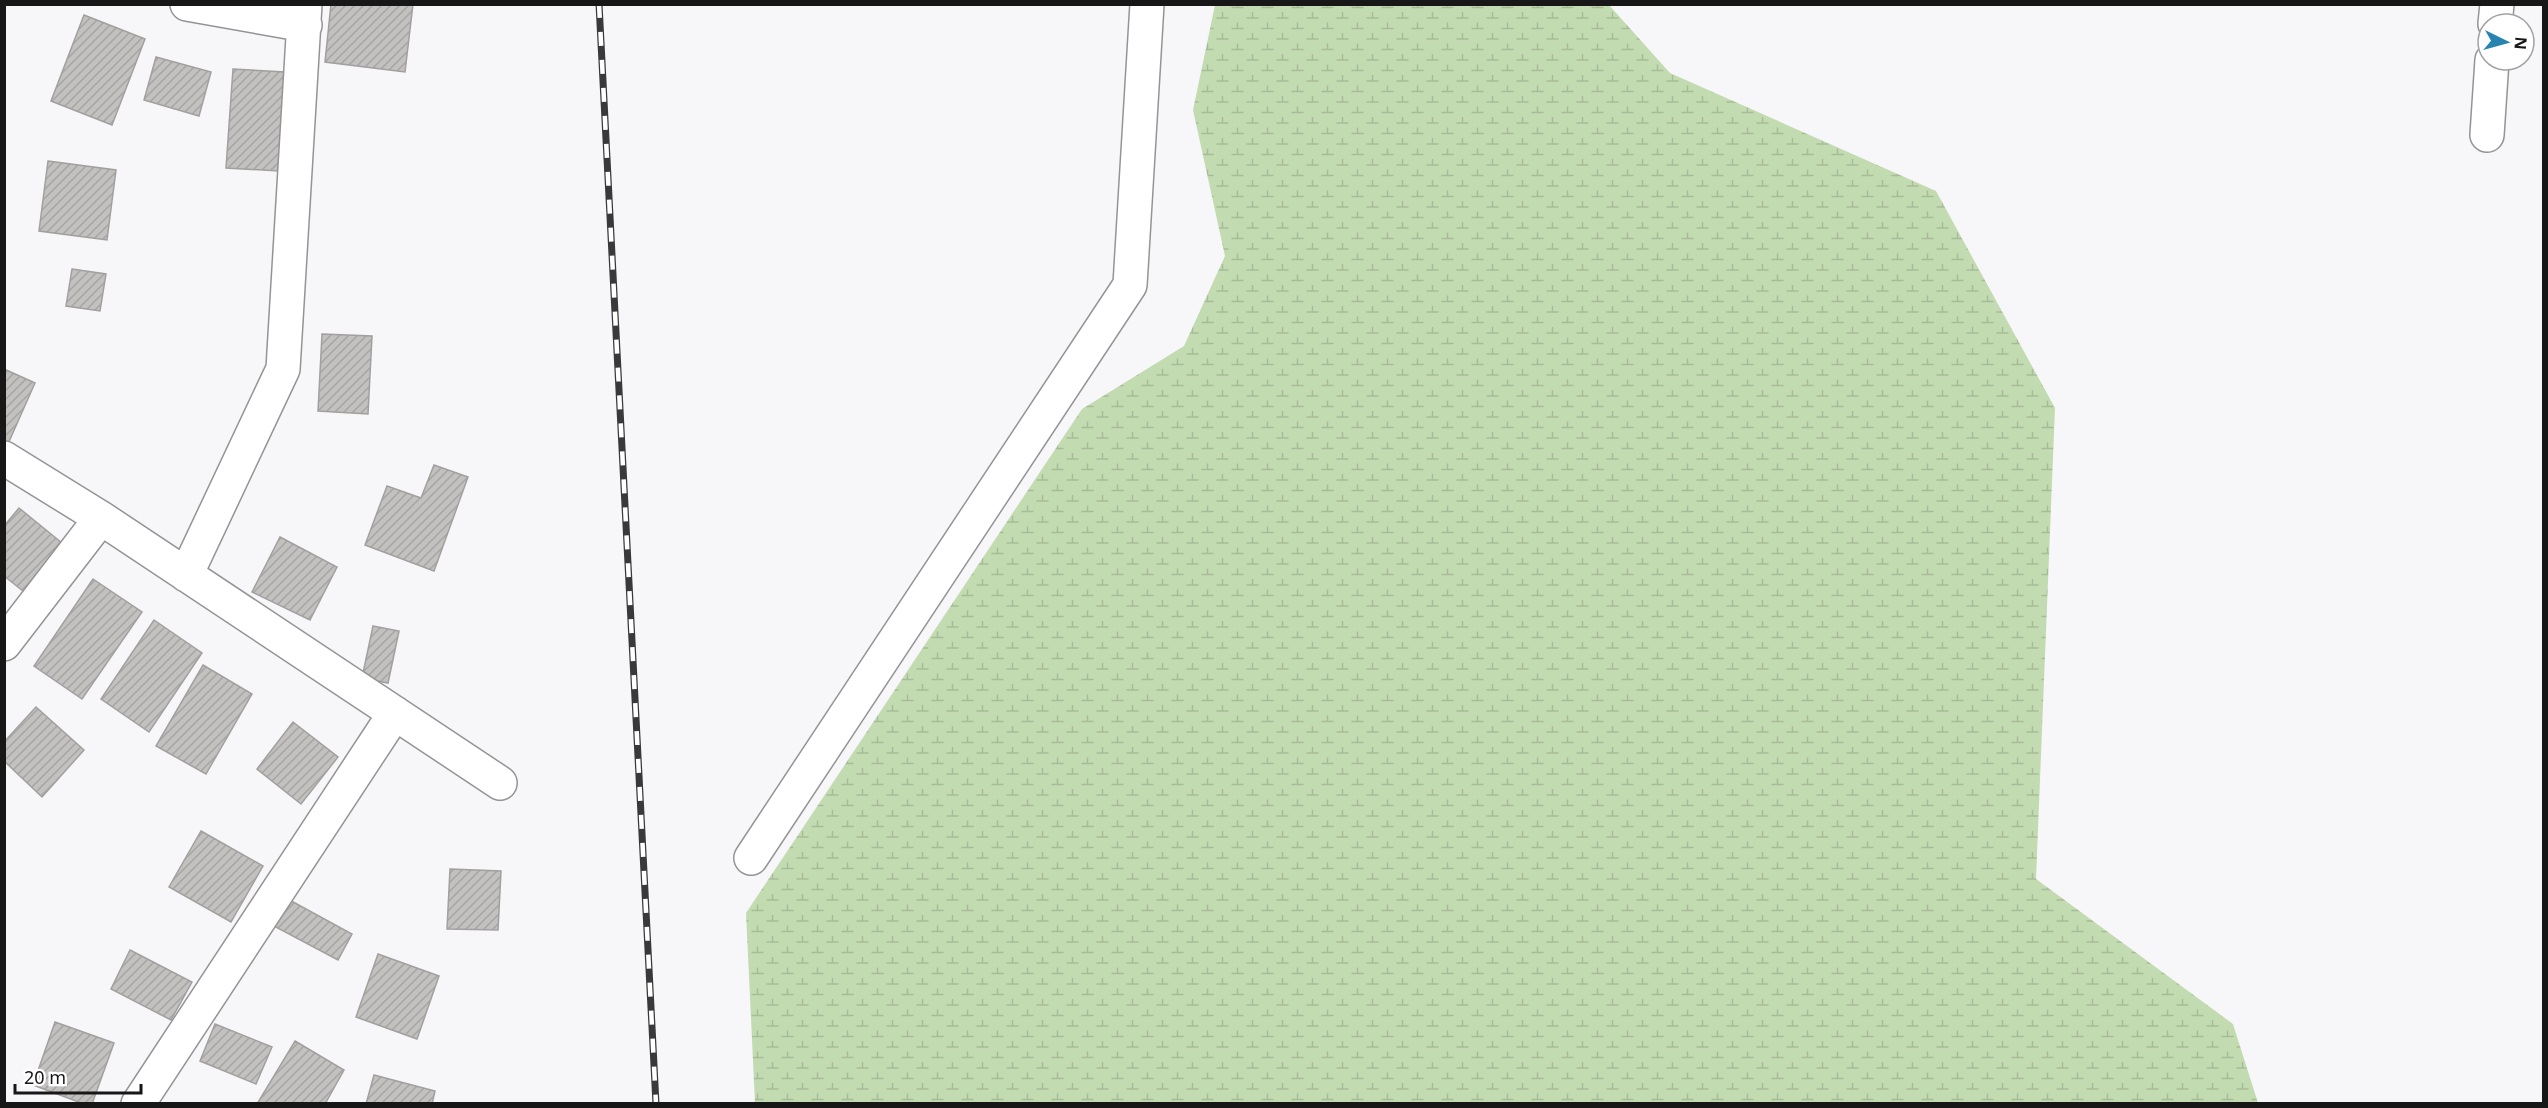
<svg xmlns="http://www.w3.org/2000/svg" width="2548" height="1108" font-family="'Noto Sans',sans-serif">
	<defs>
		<pattern id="wetland-marsh" width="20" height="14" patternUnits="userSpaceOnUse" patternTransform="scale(1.5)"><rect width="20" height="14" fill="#c3dbb1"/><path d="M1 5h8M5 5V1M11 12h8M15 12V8" fill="none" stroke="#a7bb98"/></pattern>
		<pattern id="building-hatch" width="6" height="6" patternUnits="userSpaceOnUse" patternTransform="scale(1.5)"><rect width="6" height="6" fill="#c3c0c0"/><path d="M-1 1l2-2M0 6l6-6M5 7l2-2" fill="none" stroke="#a7a4a4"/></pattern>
	</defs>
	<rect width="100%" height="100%" fill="#f7f7f9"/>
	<path fill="url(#wetland-marsh)" d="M1215,5H1609L1670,73L1936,191L2055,408L2036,879L2233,1024L2258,1103H755L746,913L1082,409L1184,346L1225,256L1193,110Z"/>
	<path fill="url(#building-hatch)" stroke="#a29f9f" stroke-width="1.5" d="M331,4H413L405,72L325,62Z
		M84,15L145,39L112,125L51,101Z
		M156,57L211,72L199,116L144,100Z
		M233,69L285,72L279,171L226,168Z
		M48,161L116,170L107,240L39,231Z
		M72,269L106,274L100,311L66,306Z
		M322,334L372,336L368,414L318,411Z
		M4,369L35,383L4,453Z
		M434,465L468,477L434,571L365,545L387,486L421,498Z
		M19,508L67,547L28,595L4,576V526Z
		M280,537L337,567L310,620L252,592Z
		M93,579L142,612L82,699L34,666Z
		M154,620L202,653L149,732L101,699Z
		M373,626L399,631L388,683L362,678Z
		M203,665L252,694L206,774L156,746Z
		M36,707L84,750L42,797L4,761V742Z
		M293,722L338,757L301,804L257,769Z
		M201,831L263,866L231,922L169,887Z
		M450,869L501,871L498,930L447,929Z
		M284,897L352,934L338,960L270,924Z
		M130,950L192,982L171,1020L111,989Z
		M378,954L439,976L417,1039L356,1017Z
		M55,1022L114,1043L92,1104H84L33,1085Z
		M215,1024L272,1047L256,1084L200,1061Z
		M295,1041L344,1070L325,1104H257Z
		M374,1075L435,1091L432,1104H366Z"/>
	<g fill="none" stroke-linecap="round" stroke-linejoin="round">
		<g stroke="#949496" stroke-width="36">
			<path id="street" d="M187,4L305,25
				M2495,24L2497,4
				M2487,135L2492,60
				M4,458L101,518L500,783
				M186,575L283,369L305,4
				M4,644L101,518
				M751,858L1130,285L1147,4
				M138,1104L395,713"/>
		</g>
		<use href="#street" stroke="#fff" stroke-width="33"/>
		<g stroke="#39393b" stroke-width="7">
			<path id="rail" d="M599,4L656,1104"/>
		</g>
		<use href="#rail" stroke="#fff" stroke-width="4.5" stroke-dasharray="14" stroke-linecap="butt"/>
	</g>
	<rect width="2548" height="1108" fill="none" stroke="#171718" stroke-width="12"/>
	<g transform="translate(2506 42) rotate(95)"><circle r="28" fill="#ffffff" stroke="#a2a2a3" stroke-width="1.5"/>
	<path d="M0-4.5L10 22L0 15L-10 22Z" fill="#2784b1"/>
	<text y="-9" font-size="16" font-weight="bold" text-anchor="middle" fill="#171718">N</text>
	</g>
	<path d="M15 1084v9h126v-9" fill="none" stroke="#171718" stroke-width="3"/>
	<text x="24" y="1084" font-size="18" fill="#171718" stroke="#ffffff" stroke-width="4.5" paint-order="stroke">20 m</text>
</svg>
